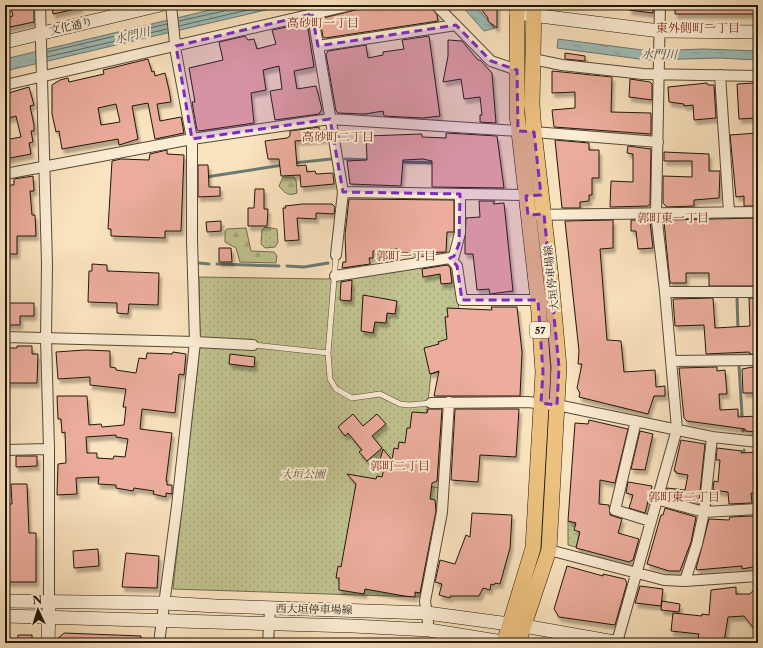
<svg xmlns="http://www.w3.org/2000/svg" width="763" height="648" font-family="'Libre Caslon Text','Noto Serif JP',serif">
	<defs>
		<pattern id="forest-firs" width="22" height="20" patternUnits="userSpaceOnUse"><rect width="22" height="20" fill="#c1c390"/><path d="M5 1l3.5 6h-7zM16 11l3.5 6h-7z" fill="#a5a77b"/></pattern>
		<pattern id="park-dots" width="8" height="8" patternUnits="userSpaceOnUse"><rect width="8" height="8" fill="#c1c390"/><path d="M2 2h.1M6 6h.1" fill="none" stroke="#a5a77b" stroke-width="1.8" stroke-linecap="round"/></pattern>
		<pattern id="water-ripples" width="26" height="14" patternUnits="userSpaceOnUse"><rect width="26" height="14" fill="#9fbdb8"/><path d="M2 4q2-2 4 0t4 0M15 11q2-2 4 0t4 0" fill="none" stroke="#88a29d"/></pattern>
		<filter id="shadow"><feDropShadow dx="2.5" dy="4.5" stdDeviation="1" flood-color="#0004"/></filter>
	</defs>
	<rect width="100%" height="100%" fill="#fae3bf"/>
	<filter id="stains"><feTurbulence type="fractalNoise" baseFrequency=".005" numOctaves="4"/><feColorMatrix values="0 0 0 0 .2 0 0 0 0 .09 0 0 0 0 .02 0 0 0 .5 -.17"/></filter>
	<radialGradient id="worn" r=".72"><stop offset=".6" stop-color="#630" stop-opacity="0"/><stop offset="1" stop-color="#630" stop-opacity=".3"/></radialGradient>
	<path fill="url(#forest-firs)" stroke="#706c4d" d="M283,177H294L296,180L297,193C288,197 284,192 279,186Z
		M246,228L251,251L274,252L277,256L276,263L240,262L236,248L225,242V231L227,229Z"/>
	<path fill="url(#park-dots)" stroke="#706c4d" d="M265,227L277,229L278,242L275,247L265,248L261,244L262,230Z
		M448,261L456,274L461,337L471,365L431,374L419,484L439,488L437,514L420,597L173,589L200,345L199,277L327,279Z
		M568,521L582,525L576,547L568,545Z"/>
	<path fill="url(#water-ripples)" stroke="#6c7a72" d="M231,5H287L5,71V59Z
		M461,5H474L495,28L484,31Z
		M558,39L650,51L703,49L758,51V60L719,58L647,60L557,48Z"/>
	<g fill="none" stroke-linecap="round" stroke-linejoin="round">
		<path stroke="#5f6a61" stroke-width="1" d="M179,21L224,11L228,5
			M179,26L269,5
			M47,52L167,24
			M47,57L167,29"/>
		<path stroke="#6c7a72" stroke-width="3" d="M345,159L371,160
			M400,162L435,163
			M294,163L331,159
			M206,177L283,165
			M199,263L209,264
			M217,264L279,266
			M287,266L304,267L328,263
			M737,297L738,330
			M739,366L743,431
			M744,450V457"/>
	</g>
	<path fill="#ecad9d" stroke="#1f160a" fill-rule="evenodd" filter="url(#shadow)" d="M10,5H34V22L5,28V18L13,16Z
		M52,5H80V8L53,14Z
		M376,5H430L437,15L438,21L325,38L323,37L320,20H323V18Z
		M478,5H497V28L488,21V18Z
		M630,5H653V13L629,10Z
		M675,5H758V14H675Z
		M307,23L314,67L294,71L297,89L316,86L322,109L319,114L275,120L270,91L282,89L279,66L263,70L266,90L251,93L254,123L199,131L197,130L192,102H195L189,68L223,60L219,42L245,36L248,40L254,39L257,49L276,44L272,30Z
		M429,36L440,116L423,118L384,116L383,111L365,114L338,113L336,111L326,54L328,51L366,45L368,58L383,55V52L404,49L402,40Z
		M448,40L462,41L478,60H480L492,73L496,123L480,122V115H482L480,97L464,99L461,79L443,82L448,56Z
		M565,53L585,56V61L565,59Z
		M148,59L152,72L154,71L155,76L165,73L169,90L171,102L157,104L160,121L181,117L184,133L155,139L148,103L132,106L138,139L119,145L118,139L62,149L59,131L56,132L52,114V85L60,80L68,78L69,82L104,74L103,70ZM116,104L120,122L101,125L98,108Z
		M552,71L612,77L611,112L651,113V134L554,127L552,110L575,108V92L552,93Z
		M630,79L650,82L652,84V100L629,97Z
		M707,83L708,85H714L716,118L694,120L693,105L684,106V104L669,102L668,87Z
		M754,83L756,118L739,119L737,84Z
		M29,87L34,105L30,106L34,125V131H31L33,142L29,143L31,154L5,159V140L21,137L16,116L5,119V94Z
		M319,127V130H325V139L295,141L297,166L306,165L307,172L315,171L316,174L333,173L334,184L301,187L300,175L281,176L279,159H268L265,141L287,138L290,136V131Z
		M446,133L497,136L504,188L432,187V161L423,159L403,160L401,186L350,184L347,161L367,160L366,136L422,134V137L446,138Z
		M757,133L758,206H744V196L736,197L730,135Z
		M555,140L589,143V150H599V178H592V195H589V201L580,202V208H562Z
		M628,146L651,149L650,204L648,206L610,207L611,181L633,182V154L627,153Z
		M167,150V154L184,155L181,231H165V238L111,236V229H108L112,161L121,159L149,160L150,154Z
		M664,152L709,154V171H720L719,198L694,200V206L667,207L663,203V176L692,177V161H664Z
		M198,165H208L209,187H220V196L198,197Z
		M33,176L34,191H30L32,215H35L36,236H17V254H5L6,185H14V179Z
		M255,189H264V209H268L267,226H248V208H254Z
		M349,199L454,200V232H447L446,252L410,253H400L398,249L381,250V251H373V258H369L370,264L342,268L343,262H346L345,235Z
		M479,201H495L493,204L504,203L513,291L490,294L489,289L477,290L473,254H465V241L466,218L480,217Z
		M302,204H332L335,207L334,214L316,213V219L297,218L299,240L285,241L283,208H286L285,206Z
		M758,218V286H709V273H686V283H670L664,222L666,220Z
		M613,220V248L600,249L607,340L621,341L624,372L655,370L656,387L665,386V396H654L648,414L579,397L580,393L577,388L582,364H578L579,351L565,221Z
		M631,220H648L650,222L653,248L638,249L636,231H631Z
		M221,221V231L207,232L206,222Z
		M219,248H231L232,262H219Z
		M92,264L107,265V271L159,273L158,305L129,304L128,314L117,313V303L88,302L89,271H92Z
		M447,265L450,267L452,283L441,284L440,274L423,277L422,269Z
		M352,280L351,301L340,300L341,282Z
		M363,295L397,301L395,314L387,313L386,323L375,322L373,333L361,331Z
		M713,298L715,328L750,326L749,298H758V354H750L749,352L706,354L704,325L675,326L673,299Z
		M5,303H34V316H20V325H5Z
		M491,307H517L522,352L520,396H434L439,371L430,374L424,348L439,344L438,342L447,339L445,317H448L447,308L492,310Z
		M17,346H32V354H38L37,383H5V348H17Z
		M85,350L110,351V367L116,368V370L136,373L139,358L146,359L147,353L172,354L173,352L186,354L184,375L179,374L175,413L142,409L140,429L172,433L166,481H167V485H172V494L166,493V497L153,494L154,491L134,488L133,491L116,488V485L98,484L99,477L76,478L77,494L57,495L58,464L66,463L65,432L62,433L61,419H58L57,396H87L89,425L101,424L102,427L124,425L126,407H123L126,389L90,385V377L58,379L56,352ZM116,435V437L128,439L125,457L114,456L113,459L97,458V453H87L86,437Z
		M230,354L255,357L254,367L229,364Z
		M758,366V393H743L742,369Z
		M717,367V371L725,370L727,394H719L720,410L738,409V417L758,416V432L745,431V429L687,421L684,418L679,368Z
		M428,409H442L437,481L432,483L430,499L435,500L436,511L420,593L415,592V597L404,596L365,589L364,594L339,590V578H336L338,566L341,567L356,484L347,474L376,479L377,476L382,477L385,465L380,460L383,449L392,460L394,448L398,449L399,442L405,443L407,428H410L412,412L427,413Z
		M455,409H519L516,457L480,455L478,482L451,480Z
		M353,414L363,426L377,414L386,424L372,436L382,448L367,461L359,452L362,450L348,433L345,436L338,427Z
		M589,420L628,429L615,483L600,480L599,504L609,505L610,515L622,519L618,533L639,539L633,560L629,562L576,548L580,532L574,530L576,523L568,521L575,423L588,424Z
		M640,431L653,434L645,470L631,469Z
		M681,440L705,444L699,501L692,500V502L666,494L667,488L685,490L688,475L676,473V471H674Z
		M717,448L742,451L741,453L758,452V473H754L755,493H751L752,503L729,504L728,492L713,490L714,481L718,482L720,460H716Z
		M16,456H37V466L16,467Z
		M628,482L652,486L645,513L629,508L633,495L626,493Z
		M11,484H27L29,533H36V582H5V520H7V504H12Z
		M665,508L696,517L691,542L680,571H669L647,564L661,515H663Z
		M472,513L512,515L510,548L500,584L495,583L494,585L491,584L490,590L483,588L479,596H450V598L439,595L442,584L435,582L440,560L455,564L466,535L470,537Z
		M753,516H758V566L742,569V566L697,570L696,569L709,519L729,520L730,517Z
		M98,549L99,566L74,568L73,551Z
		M126,553L159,556L157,588L122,587Z
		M567,566L603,576V574L625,579L627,583L615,625L559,617L554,609Z
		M758,585V634L744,616L728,617L724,642L698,638L699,634L671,631L673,613L702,616V614L709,615L711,590L736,587V594H750Z
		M640,586L663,589L661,606L635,603Z
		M662,601L680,604L679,612L661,610Z
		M64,633L141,636V643H56V640Z
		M18,635H32V643H17Z"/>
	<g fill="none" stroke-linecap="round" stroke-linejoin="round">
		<g stroke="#564937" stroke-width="6">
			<path id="lane" d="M336,255L328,353L330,379L336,389L352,398L380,394L400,404L409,405L431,403
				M253,345L328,353"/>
		</g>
		<g stroke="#564937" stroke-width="12">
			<path id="street" d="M40,5L47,264L46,338L49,449V603
				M311,5L343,192L336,255
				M436,5L491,61L517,70
				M318,46L456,25
				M533,59L562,65L643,74L758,76
				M720,75L729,212
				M5,85L352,5
				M5,174L192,139L330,119L534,132L658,142
				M343,192L531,195
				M528,215L758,212
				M450,258L454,256L460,233V194
				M335,276L450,258L457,266L462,300H538
				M665,292H758
				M5,337L195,342L253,345
				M671,361L758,360
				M431,403L527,402L557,405L712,437L758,442
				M636,421L615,510L650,521
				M5,450L49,449
				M656,499L704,512L758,509
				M549,550L664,580L685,581L758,576
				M685,581L697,544L704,512L712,437
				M429,630L425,601L442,512L449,402
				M617,642L677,429L665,292L656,213L660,5
				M159,643L177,506L195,342L192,240V139L176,53L171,5
				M268,643L270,608"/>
		</g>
		<g stroke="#1f160a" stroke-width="14">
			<path id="secondary" d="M516,13L660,31L758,32
				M5,42L160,5
				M5,601L164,603L216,606L427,613L524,626L620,643
				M5,616L353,626L429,630L509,643
				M48,643L49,609"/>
		</g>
		<g stroke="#1f160a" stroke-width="16">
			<path id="primary" d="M504,643L533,548L543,372L538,300L517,114V5
				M518,643L549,550L559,367L551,278L534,132L532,104L534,5"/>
		</g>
		<use href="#lane" stroke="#fcedd5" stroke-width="5"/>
		<use href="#street" stroke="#fcedd5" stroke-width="10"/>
		<use href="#secondary" stroke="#fcedd5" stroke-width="13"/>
		<use href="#primary" stroke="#edc280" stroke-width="15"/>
	</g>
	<path fill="#7b2cbf" fill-opacity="0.2" stroke="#7b2cbf" stroke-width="3" stroke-dasharray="8 5" stroke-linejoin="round" d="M312,14L318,46L456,25L491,61L517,70L518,131L534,132L541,195L526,196L528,215L544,214L559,367L557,405L541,403L543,372L538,300H462L457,266L450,258L454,256L459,244L460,194L343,192L330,119L192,139L176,46Z"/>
	<g text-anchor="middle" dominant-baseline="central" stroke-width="4" stroke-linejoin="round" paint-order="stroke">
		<rect fill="#fcedd5" stroke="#615647" stroke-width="1" x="530" y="322" width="20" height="16" rx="3"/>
		<g font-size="10" font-weight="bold" fill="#1f160a">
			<text x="540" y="330">57</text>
		</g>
		<g font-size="11" fill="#1f160a" stroke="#fcedd5">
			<text transform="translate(71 26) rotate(-13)">文化通り</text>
			<text transform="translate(551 278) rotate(-96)">大垣停車場線</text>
			<text transform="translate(314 609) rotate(1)">西大垣停車場線</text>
		</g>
		<g font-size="11" font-style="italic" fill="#585339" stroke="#fcedd5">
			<text x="303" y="474">大垣公園</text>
		</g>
		<g font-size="12" fill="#7a1f14" stroke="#fcedd5">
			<text x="323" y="22">高砂町一丁目</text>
			<text x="698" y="27">東外側町一丁目</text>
			<text x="338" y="136">高砂町二丁目</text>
			<text x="673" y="217">郭町東一丁目</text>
			<text x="406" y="255">郭町一丁目</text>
			<text x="400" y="465">郭町二丁目</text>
			<text x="684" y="496">郭町東二丁目</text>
		</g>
		<g font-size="12" font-style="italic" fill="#4c5047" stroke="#fcedd5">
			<text transform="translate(132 35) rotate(-13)">水門川</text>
			<text transform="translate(659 54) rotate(1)">水門川</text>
		</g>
	</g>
	<rect width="763" height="648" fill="none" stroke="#fae3bf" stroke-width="20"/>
	<rect x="6" y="6" width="751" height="636" fill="none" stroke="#1f160a" stroke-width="2"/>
	<rect x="10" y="10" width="743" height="628" fill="none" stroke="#1f160a"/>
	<g transform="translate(38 610) rotate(356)" stroke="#fcedd5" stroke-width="3" paint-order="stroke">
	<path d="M0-3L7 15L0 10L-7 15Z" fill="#1f160a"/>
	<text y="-6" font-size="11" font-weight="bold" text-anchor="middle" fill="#1f160a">N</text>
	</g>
	<rect width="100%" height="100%" filter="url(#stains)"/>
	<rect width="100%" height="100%" fill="url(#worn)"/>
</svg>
